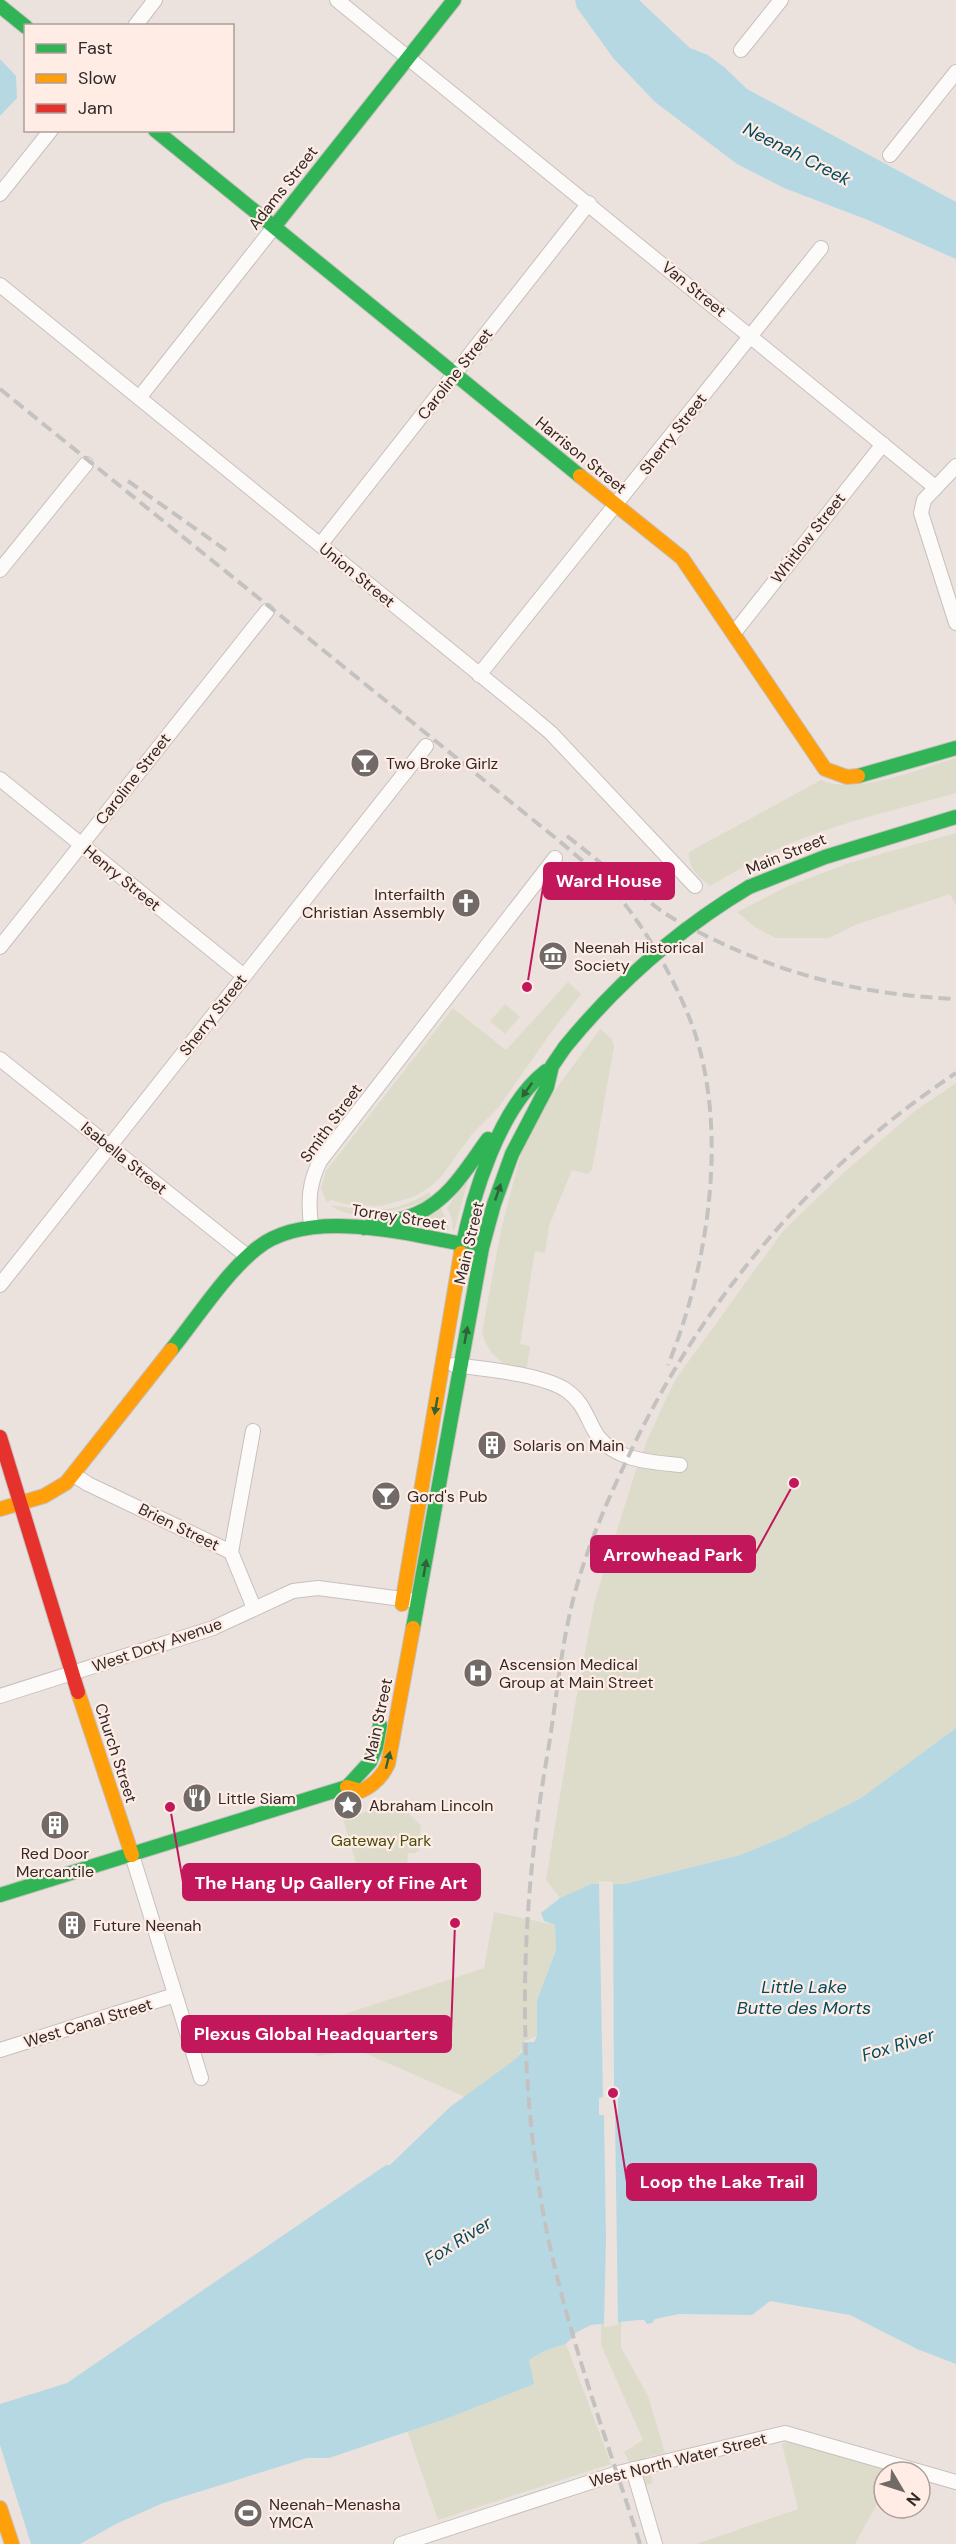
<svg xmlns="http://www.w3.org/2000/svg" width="956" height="2544" font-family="'DM Sans',sans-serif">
	<rect width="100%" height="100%" fill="#ebe2de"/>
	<path fill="#dddccb" d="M956,758V793C895,810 832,824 775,850C752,861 731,874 710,886C698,877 688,868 689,852L821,780C856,796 921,768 956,758Z
		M956,833V905L950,894L855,925L829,938H776L755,927L737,912L788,886L849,863Z
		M568,982L581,994L552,1031L498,1108L472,1134L441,1177L429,1188L413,1197L381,1206L345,1204L331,1200L327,1203L321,1188L326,1171L453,1008L506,1050Z
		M505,1004L520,1017L505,1034L490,1021Z
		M600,1029L612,1039L614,1047L592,1170L587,1174L572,1170L549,1226L545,1253L535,1251L520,1344L530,1346L527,1367C506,1372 486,1352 482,1332L501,1230L521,1153L553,1093Z
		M956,1083V1728L861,1798L784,1837L740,1855L623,1884L621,2347L648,2396L665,2453L646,2457L653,2483L642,2487L624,2452L643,2440L601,2345L605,1885L591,1884L560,1898L546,1880L575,1705L595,1600L636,1470L648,1438L675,1380L783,1231L841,1175L915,1111Z
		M470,1173L454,1231H453L452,1219L447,1208Z
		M429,1192L432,1197L427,1201C397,1209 360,1225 331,1206C339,1205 350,1209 359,1209C385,1212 407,1207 429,1192Z
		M440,1207L447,1220L449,1230L411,1224Z
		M398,1802L421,1826L419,1850L415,1853H408L407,1869L390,1871L387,1885L365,1893L343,1819Z
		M494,1912L555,1925L556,1950L537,2000V2036L523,2042C520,2067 485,2083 465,2097L358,2050L319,2056L275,2037L484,1968Z
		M566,2344L611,2464L438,2520L407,2430L451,2417L533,2384L529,2360L544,2351Z
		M788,2442L894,2472H884V2491L855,2544H696L798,2509L782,2444Z"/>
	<path fill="#b6d8e3" d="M575,0H639L690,48L708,55L724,67L747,89L956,202V259L868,220L784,188L737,164L655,102L614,59L577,8Z
		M0,59L16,76L17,98L0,116Z
		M956,1728V2364L917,2349L850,2315L770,2301L752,2315L679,2314L655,2319L652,2323L647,2324L644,2320H639L591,2325L577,2332L566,2344L544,2351L529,2360L534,2384L451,2417L329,2458H307L163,2503L118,2523L80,2544H0V2404L67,2383L386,2165H390L450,2107L513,2061L522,2052V2042H534L537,2036V2000L556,1950L555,1925L544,1921L541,1913L560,1898L591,1884H624L740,1855L784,1837L861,1798Z"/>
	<path fill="#ebe2de" d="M599,1881L613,1882L614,2097L618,2098V2115H615L618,2325L604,2327L606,2238L604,2115H599V2098L603,2097Z
		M0,2445L31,2544H0Z"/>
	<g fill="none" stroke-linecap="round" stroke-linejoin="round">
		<g stroke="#c7c0bd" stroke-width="16">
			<path id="street" d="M337,0L935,487
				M135,26L155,0
				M741,50L781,0
				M890,155L956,72
				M0,194L51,130
				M0,285L526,712L551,733L695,886
				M139,398L274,227
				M956,466L924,500L921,513L956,623
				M320,545L589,203
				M0,570L86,464
				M734,633L883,444
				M479,675L821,248
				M0,779L244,976
				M0,947L267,611
				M0,1059L247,1256
				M311,1225C308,1201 309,1183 320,1161L555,858
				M0,1285L426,746
				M454,1365C485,1369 541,1374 566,1390C582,1401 586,1415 594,1430C611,1461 651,1462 680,1465
				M74,1475L88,1484L231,1552L254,1608
				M231,1552L253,1431
				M0,1696L213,1628L293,1591L318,1588L410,1600
				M132,1855L201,2078
				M0,2050L175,1995
				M633,2469L655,2544
				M401,2544L618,2473L785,2433L956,2482"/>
		</g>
		<g stroke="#c7c0bd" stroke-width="16">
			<path id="fast" d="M0,6L26,27
				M155,130L580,476
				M274,227L454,0
				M858,776L956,748
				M749,887L825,857L956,817
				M364,1228C382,1223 401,1221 418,1213C450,1199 468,1166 488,1139
				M461,1253C472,1197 499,1107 546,1071
				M171,1350C197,1318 224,1275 256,1249C310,1205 415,1236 478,1247
				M413,1628L482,1248L494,1204L512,1154L547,1087L552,1066L565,1047
				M347,1787L370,1762L376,1747L380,1725
				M0,1895L347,1787"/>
		</g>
		<g stroke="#c7c0bd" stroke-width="16">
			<path id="slow" d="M580,476L682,558L825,769L847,777L858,776
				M0,1509L44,1496L66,1483L171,1350
				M402,1604L461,1253
				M78,1692L132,1855
				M347,1787L361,1791C374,1785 382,1777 388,1764L413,1628
				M0,2508L12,2544"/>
		</g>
		<g stroke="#c7c0bd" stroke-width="16">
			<path id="jam" d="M0,1437L78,1692"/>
		</g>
		<use href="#street" stroke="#fcfbfa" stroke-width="14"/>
		<use href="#fast" stroke="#30b455" stroke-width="14"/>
		<use href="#slow" stroke="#ff9f0a" stroke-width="14"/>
		<use href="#jam" stroke="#e5322d" stroke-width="14"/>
		<path stroke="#c4c2c1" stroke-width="4" stroke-dasharray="12 6" stroke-linecap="butt" d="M0,389L558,840C586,863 614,888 635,918C657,949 677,986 691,1022C730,1126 709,1265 668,1365
			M128,481L227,551
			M567,836C599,861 630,888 663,912C681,924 700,933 719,942C797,979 870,995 956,999
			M640,2544C605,2433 562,2321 542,2206C516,2053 521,1904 548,1751C557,1697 561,1642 576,1589C589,1542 609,1497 630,1453C703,1299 814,1167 956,1073"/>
		<g stroke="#c7c0bd" stroke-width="16" stroke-linecap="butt">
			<path id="fast-bridge" d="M565,1047C618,982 677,930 749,887"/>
		</g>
		<use href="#fast-bridge" stroke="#30b455" stroke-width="14"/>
	</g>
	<defs><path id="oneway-solid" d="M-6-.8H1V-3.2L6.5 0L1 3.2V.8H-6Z" transform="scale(1.5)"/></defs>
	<g fill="#306139">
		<use href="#oneway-solid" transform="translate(527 1090) rotate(125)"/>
		<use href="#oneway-solid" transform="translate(498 1192) rotate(-71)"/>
		<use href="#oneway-solid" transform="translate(466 1335) rotate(-80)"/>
		<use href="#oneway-solid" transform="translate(436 1406) rotate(100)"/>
		<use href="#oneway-solid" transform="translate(425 1568) rotate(-80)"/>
		<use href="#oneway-solid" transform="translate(388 1760) rotate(-76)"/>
	</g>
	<defs>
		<g id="bar-disc" transform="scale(1.5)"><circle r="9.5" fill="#716a67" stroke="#ffece5"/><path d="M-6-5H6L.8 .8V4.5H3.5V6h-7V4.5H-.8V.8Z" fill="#fff"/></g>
		<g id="church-disc" transform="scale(1.5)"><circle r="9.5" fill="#716a67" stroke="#ffece5"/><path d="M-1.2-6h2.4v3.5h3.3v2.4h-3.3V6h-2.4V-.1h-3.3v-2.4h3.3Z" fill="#fff"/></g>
		<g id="museum-disc" transform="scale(1.5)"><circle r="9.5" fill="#716a67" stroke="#ffece5"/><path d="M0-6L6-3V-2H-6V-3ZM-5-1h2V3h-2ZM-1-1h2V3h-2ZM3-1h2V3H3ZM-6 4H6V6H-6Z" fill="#fff"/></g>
		<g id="building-disc" transform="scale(1.5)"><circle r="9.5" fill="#716a67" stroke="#ffece5"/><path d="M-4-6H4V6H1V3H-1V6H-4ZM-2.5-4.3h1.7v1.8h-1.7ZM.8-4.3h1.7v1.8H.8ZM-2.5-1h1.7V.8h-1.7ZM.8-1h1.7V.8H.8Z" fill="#fff"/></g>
		<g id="hospital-disc" transform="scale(1.5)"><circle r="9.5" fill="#716a67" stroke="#ffece5"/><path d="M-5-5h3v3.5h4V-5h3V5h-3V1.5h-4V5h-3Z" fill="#fff"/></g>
		<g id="restaurant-disc" transform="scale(1.5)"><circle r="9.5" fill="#716a67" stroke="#ffece5"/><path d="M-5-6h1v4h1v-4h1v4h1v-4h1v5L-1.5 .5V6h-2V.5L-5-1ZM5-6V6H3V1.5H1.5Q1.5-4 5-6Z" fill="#fff"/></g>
		<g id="sight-disc" transform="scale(1.5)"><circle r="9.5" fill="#716a67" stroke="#ffece5"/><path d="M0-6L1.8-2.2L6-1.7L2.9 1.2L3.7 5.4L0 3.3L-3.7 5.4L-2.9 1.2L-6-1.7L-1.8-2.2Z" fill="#fff"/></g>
		<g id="stadium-disc" transform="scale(1.5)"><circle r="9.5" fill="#716a67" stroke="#ffece5"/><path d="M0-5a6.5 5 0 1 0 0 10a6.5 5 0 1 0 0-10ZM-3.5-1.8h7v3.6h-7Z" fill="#fff"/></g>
	</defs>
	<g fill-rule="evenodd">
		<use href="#bar-disc" x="365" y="763"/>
		<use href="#church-disc" x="466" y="903"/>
		<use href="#museum-disc" x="553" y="956"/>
		<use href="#building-disc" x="492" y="1445"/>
		<use href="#bar-disc" x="386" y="1496"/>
		<use href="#hospital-disc" x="478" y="1673"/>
		<use href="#restaurant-disc" x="197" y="1798"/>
		<use href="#sight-disc" x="348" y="1805"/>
		<use href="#building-disc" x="55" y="1825"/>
		<use href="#building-disc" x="72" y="1925"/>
		<use href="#stadium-disc" x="248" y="2513"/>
	</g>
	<g text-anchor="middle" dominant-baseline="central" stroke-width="4.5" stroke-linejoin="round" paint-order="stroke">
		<g font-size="16" fill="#302927" stroke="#ffece5">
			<text transform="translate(283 188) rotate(-52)">Adams Street</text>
			<text transform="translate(694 289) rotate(39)">Van Street</text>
			<text transform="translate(455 374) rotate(-52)">Caroline Street</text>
			<text transform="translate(673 434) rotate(-52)">Sherry Street</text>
			<text transform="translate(581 455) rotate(39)">Harrison Street</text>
			<text transform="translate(808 538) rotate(-52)">Whitlow Street</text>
			<text transform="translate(357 575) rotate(39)">Union Street</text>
			<text transform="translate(133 779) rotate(-52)">Caroline Street</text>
			<text transform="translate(786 854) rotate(-22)">Main Street</text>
			<text transform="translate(122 878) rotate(39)">Henry Street</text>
			<text transform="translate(213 1015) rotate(-52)">Sherry Street</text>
			<text transform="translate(331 1123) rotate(-54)">Smith Street</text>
			<text transform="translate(124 1158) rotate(39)">Isabella Street</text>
			<text transform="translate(399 1217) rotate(9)">Torrey Street</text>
			<text transform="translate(469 1243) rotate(-77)">Main Street</text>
			<text transform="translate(179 1527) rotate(26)">Brien Street</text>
			<text transform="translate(157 1645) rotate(-19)">West Doty Avenue</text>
			<text transform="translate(378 1720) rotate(-78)">Main Street</text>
			<text transform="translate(116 1753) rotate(72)">Church Street</text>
			<text transform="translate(88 2023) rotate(-17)">West Canal Street</text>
			<text transform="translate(678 2460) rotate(-14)">West North Water Street</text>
		</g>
		<g font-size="16" fill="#302927" stroke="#ffece5" text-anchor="start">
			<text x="386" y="763">Two Broke Girlz</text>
			<text x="445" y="894" text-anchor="end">Interfailth<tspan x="445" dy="18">Christian Assembly</tspan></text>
			<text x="574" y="947">Neenah Historical<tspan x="574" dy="18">Society</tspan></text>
			<text x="513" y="1445">Solaris on Main</text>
			<text x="407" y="1496">Gord's Pub</text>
			<text x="499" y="1664">Ascension Medical<tspan x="499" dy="18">Group at Main Street</tspan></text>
			<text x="218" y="1798">Little Siam</text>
			<text x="369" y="1805">Abraham Lincoln</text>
			<text x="55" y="1853" text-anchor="middle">Red Door<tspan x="55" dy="18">Mercantile</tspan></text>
			<text x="93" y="1925">Future Neenah</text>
			<text x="269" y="2504">Neenah-Menasha<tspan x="269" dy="18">YMCA</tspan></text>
		</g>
		<g font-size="16" fill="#46500b" stroke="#ffece5">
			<text x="381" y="1840">Gateway Park</text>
		</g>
		<g font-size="18" font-style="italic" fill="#004b5d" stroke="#ffece5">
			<text transform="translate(797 154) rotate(27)">Neenah Creek</text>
			<text x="804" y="1987">Little Lake<tspan x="804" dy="21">Butte des Morts</tspan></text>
			<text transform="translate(898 2045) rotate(-17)">Fox River</text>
			<text transform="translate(458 2241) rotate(-32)">Fox River</text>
		</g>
	</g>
	<path fill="none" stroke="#c2185b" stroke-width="2" d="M527 987L544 881M794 1483L755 1554M170 1807L183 1882M455 1923L451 2034M613 2093L627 2182"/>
	<g fill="#c2185b" stroke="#ffece5" stroke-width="2">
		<circle cx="527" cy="987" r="6"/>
		<circle cx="794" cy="1483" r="6"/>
		<circle cx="170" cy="1807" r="6"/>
		<circle cx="455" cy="1923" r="6"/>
		<circle cx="613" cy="2093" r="6"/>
	</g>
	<g fill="#c2185b" stroke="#c2185b" stroke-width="2">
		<rect x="544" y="863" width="130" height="36" rx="6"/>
		<rect x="591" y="1536" width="164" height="36" rx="6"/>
		<rect x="183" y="1864" width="297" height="36" rx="6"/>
		<rect x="182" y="2016" width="269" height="36" rx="6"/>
		<rect x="627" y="2164" width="189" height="36" rx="6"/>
	</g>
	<g font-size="18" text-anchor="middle" font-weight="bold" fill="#fff">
		<text x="609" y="887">Ward House</text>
		<text x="673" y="1561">Arrowhead Park</text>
		<text x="331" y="1889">The Hang Up Gallery of Fine Art</text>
		<text x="316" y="2040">Plexus Global Headquarters</text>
		<text x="722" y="2188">Loop the Lake Trail</text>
	</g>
	<rect x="24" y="24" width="210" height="108" fill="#ffece5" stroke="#ac9e99" stroke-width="1.5"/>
	<rect x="36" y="44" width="30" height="9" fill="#30b455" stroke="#ac9e99" stroke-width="1.5"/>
	<text x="78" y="54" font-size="18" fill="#302927">Fast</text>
	<rect x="36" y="74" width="30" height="9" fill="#ff9f0a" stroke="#ac9e99" stroke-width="1.5"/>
	<text x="78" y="84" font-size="18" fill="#302927">Slow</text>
	<rect x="36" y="104" width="30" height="9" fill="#e5322d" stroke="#ac9e99" stroke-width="1.5"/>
	<text x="78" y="114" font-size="18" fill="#302927">Jam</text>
	<g transform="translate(902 2490) rotate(129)"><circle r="28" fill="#ffece5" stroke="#ac9e99" stroke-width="1.5"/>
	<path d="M0-4.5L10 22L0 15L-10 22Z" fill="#716a67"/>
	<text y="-9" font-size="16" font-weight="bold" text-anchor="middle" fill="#302927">N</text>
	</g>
</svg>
